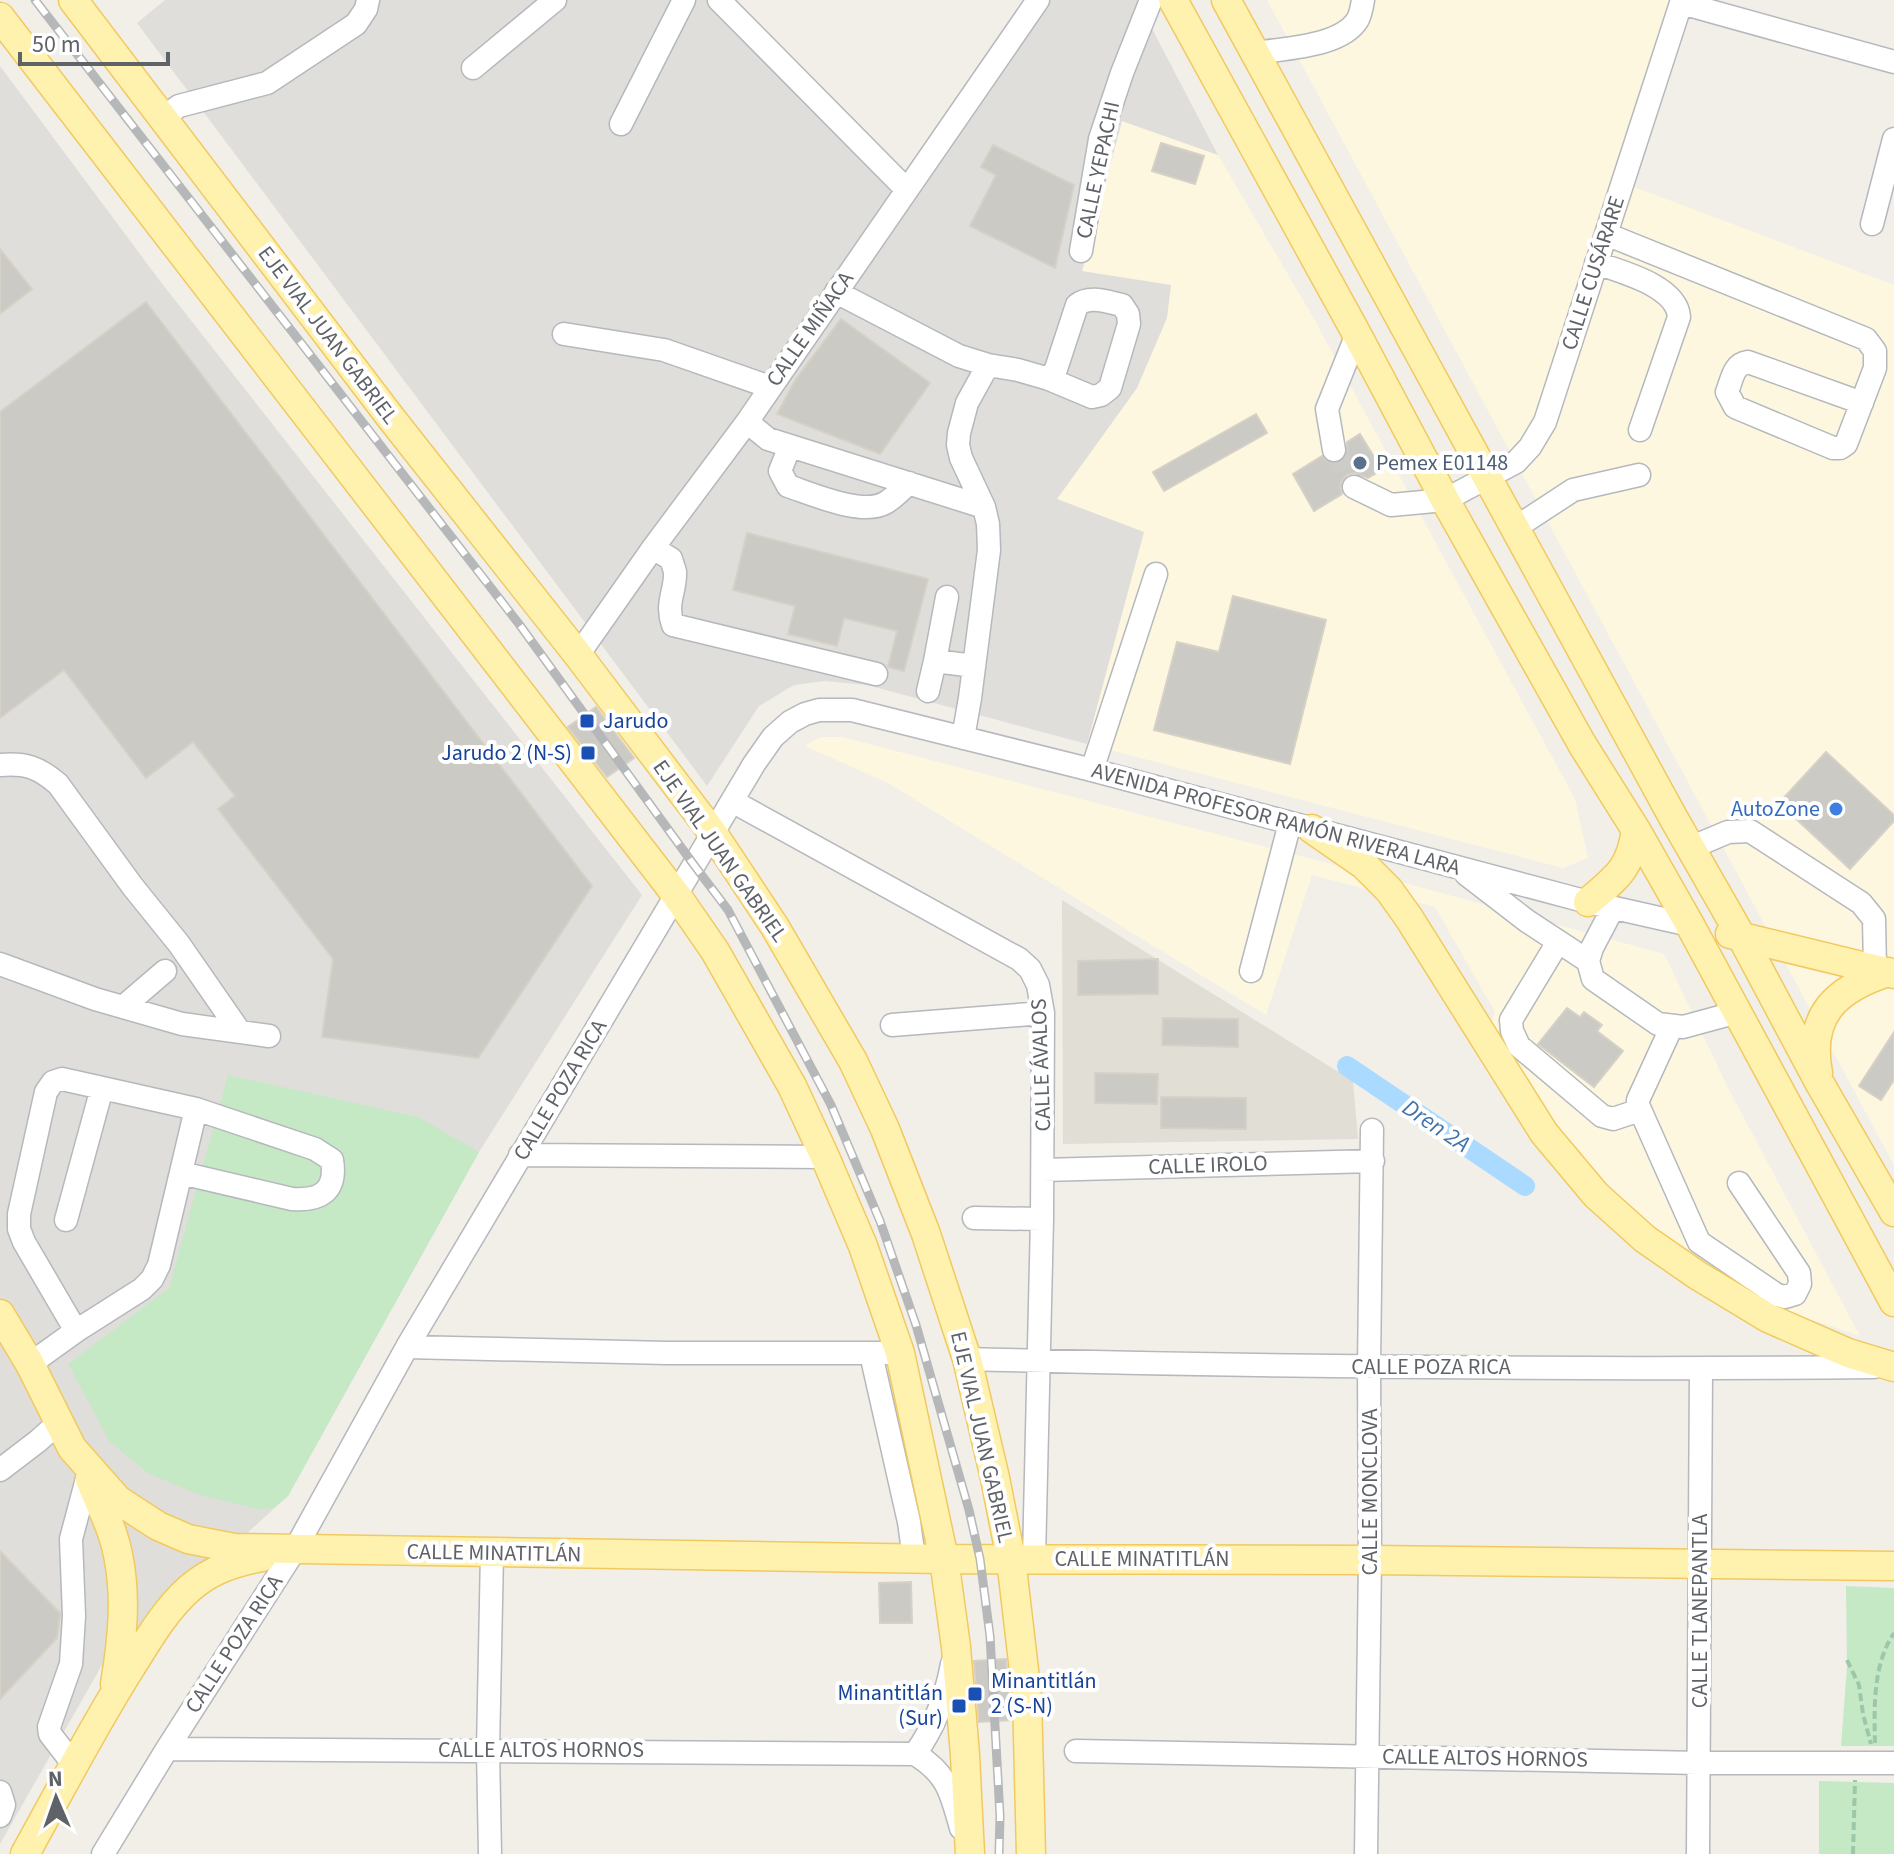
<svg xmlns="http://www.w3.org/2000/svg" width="1894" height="1854" font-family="'Source Sans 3',sans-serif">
	<rect width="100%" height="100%" fill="#f1efe8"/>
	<path fill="#fef7e0" d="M1267,0H1674L1629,185L1894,285V1165Z
		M1122,121L1218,155L1314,319L1575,799L1588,858L1563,868L1087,744L1144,532L1057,499L1137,388L1171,285L1082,272Z
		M821,737H842L1416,886L1664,954L1728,1088L1860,1336L1794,1314L1740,1287L1681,1248L1620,1201L1576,1154L1535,1096L1491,1023L1495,1012L1435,907L1312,875L1266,1015L888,783L805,746Z"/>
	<path fill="#e0deda" d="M165,0H713L912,191L1051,0H1137L1218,155L1122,121L1082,271L1171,285L1167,318L1137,388L1057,499L1144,532L1087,744L867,685L824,681L794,685L759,706L707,786L137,23Z
		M0,66L160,281L642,895L479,1152L288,1496L102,1665L0,1844Z"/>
	<path fill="#e1ded6" d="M1062,900L1353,1081L1358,1139L1063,1144Z"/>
	<path fill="#c5e8c5" d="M228,1075L418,1117L479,1152L288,1496L273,1508L258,1509L203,1496L149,1474L110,1442L68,1364L169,1288Z
		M1846,1586L1894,1588V1746H1841L1847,1667Z
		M1819,1781L1894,1783V1854H1819Z"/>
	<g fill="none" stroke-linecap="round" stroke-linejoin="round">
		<path stroke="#aadaff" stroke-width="20" d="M1347,1066L1525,1186"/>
	</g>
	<path fill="#cccac5" stroke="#d6d1c6" stroke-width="2" d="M1161,143L1204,156L1195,184L1152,171Z
		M993,145L1074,185L1055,268L970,226L996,175L981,167Z
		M0,249L32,289L0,314Z
		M146,302L592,886L478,1058L322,1037L333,959L218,809L235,796L193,742L146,778L64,670L0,718V412Z
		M841,319L930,383L880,454L777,414L796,379Z
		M1256,414L1267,433L1164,491L1153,472Z
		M1360,434L1382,470L1368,478L1354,473L1347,475L1341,482L1340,487L1342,494L1314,511L1293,474L1322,456L1330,463L1336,464L1342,461L1347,454V442Z
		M747,533L928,579L904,671L888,667L897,631L844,618L837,646L788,634L795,606L733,590Z
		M1233,596L1326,620L1290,764L1154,730L1177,642L1219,652Z
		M596,707L634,758L607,777L568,727Z
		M1826,752L1894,815V821L1850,869L1779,803Z
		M1158,959V994L1078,995V961Z
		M1567,1008L1580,1017L1584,1012L1602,1025L1597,1031L1623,1051L1594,1087L1538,1044Z
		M1163,1018L1238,1019V1047L1162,1045Z
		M1894,1032V1080L1881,1100L1859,1086Z
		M1095,1073L1158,1074L1157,1104L1095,1103Z
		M1161,1097L1246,1098V1129L1161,1128Z
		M0,1551L60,1613V1615L57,1638L0,1699Z
		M911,1582L912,1623H880L879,1583Z
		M1006,1659L1011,1720L979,1722L974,1661Z"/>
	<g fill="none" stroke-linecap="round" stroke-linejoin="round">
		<path stroke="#ccccc8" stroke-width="22" stroke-dasharray="22 11" stroke-linecap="butt" d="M1334,450L1354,487"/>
		<g stroke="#b5b8bc" stroke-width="25">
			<path id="minor" d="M719,0L906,189
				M1681,3L1894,62
				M1256,53C1284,48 1342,47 1358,19C1361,13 1362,6 1363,0
				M473,68L555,0
				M162,118L179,106L267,83L356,24L366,9L368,0
				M621,124L684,0
				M1872,224L1894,139
				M1606,234L1866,339L1875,351V368L1846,444L1840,448H1833L1735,407L1727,392C1732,380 1733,364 1748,362L1862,403
				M1081,251L1100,139L1122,73L1151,0
				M1596,263C1622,272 1677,286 1679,317L1640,430
				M836,292L959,356L988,365L967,403L959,433L958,445L961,458L984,507L988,524L989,550L970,698L963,738
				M564,334L664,350L770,387
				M988,365L1018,370L1049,379L1056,369L1077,305C1090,295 1107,302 1122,305L1128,314L1129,324L1110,388L1101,395L1092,397L1049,379
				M747,422L768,439L984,507
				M790,446L780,471L788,486C812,494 862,516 885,503C893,499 901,490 909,483
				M1334,450L1327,409L1357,334
				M1354,487L1391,505L1445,500L1516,462L1530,447L1545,422L1682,0
				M1515,528L1573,490L1639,475
				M653,548L671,559C672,563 674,567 675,572C676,591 665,603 673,625L876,674
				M578,655L653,548L747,422L1038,0
				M935,661L947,597
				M928,691L935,661L974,666
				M0,765C26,763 38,767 58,784L133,887L179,944L240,1032
				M1092,770L1156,574
				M732,801L1019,959L1030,969L1038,985L1043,1013L1042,1219L1034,1559
				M1690,848L1728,832L1750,831L1861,903L1874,919L1875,969
				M1466,874L1527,921L1588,961
				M1613,908L1592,948L1588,961L1593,979L1658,1024L1683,1027L1738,1012
				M1558,942L1511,1020L1512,1031L1519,1046L1602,1116L1613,1119L1640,1110
				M0,964L95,999L182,1024L269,1036
				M1251,971L1290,823
				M123,1007L165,971
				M892,1025L1043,1013
				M1672,1026L1638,1100V1105L1699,1242L1777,1295L1785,1297L1795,1294L1800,1284L1799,1273L1739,1183
				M520,1155L825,1157
				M1043,1170L1373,1161
				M974,1218L1042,1219
				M66,1220L102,1088
				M76,1331L142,1289L152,1279L159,1265L196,1109
				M407,1347L667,1353H900
				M871,1354L909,1522L914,1558
				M967,1359C1269,1367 1572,1370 1874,1367
				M30,1364L76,1331L24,1242L19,1229V1214L46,1092L53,1082L62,1079L196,1109L315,1149L332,1160C337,1191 321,1201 292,1199L181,1173
				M0,1470L38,1441L58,1423
				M167,1749L915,1754
				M1076,1751L1700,1763H1894
				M915,1754C948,1774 951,1793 961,1828
				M915,1754C935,1726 946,1697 952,1664
				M74,1765L50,1734L49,1727L71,1664L74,1616L71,1539L88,1475
				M0,1792L4,1805L0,1816
				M103,1854L167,1749L294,1551L407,1347L754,764L773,737L790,722L805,714L819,710H852L1092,770L1588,902L1690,925
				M490,1854L488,1750L492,1553
				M1366,1854L1370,1560L1369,1367L1372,1130
				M1698,1854L1701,1369"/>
		</g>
		<g stroke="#f2c960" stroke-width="31">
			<path id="major" d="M73,0L391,418L578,655L712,832L775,927L853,1061L885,1129L926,1234L967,1359L995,1478L1011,1559L1027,1696L1031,1854
				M1173,0L1353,327L1445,500L1582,744L1636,830L1690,925L1894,1302
				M1226,0L1674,819L1741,936L1819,1082L1894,1212
				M0,17L677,896L715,951L792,1086L825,1157L863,1246L900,1353L944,1559L956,1647L965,1755L970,1854
				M1312,829L1364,865L1389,890L1409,918L1544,1133L1596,1195L1645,1239L1697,1275L1768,1318L1848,1353L1894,1367
				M1588,902C1617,877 1630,870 1636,830
				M1730,934L1894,974
				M1818,1073C1807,1015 1836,989 1888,972
				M0,1314L30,1364L72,1448L118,1500L158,1526L188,1539L234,1548L944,1559L1370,1560L1894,1566
				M90,1480C100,1505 113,1528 118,1555C127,1598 122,1642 115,1684
				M25,1854C60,1791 93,1727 131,1667C148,1640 165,1610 190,1588C211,1570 234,1562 262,1557"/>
		</g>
		<path stroke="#9cc7a9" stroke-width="4" stroke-dasharray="8 4" stroke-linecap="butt" d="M1847,1660L1859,1685L1863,1714L1871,1744
			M1875,1743C1874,1707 1873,1664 1894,1633
			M1853,1854L1855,1780"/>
		<use href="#minor" stroke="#fff" stroke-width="22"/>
		<use href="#major" stroke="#fff2af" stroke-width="28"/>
		<g stroke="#b6b7b8" stroke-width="9">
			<path id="rail" d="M35,0L519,624L694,865L728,910L831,1105L880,1221L916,1325L969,1510L980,1559L990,1636L1000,1816L999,1854"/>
		</g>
		<use href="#rail" stroke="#fff" stroke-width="6" stroke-dasharray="18" stroke-linecap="butt"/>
	</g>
	<circle fill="#5c6f8a" stroke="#fff" stroke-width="3" cx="1360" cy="463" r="8"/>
	<g fill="#1a4fb4" stroke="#fff" stroke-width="3">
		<rect x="579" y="713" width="16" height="16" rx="4"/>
		<rect x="580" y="745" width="16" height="16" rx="4"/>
		<rect x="967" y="1686" width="16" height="16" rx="4"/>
		<rect x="951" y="1698" width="16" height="16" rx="4"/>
	</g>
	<circle fill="#3f7fe0" stroke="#fff" stroke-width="3" cx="1836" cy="809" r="8"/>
	<g text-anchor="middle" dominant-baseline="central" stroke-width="8" stroke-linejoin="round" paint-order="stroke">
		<g font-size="22" fill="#5f6368" stroke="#fff">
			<text transform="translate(1098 170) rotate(-78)">CALLE YEPACHI</text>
			<text transform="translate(1593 273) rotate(-72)">CALLE CUSÁRARE</text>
			<text transform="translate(810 329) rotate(-55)">CALLE MIÑACA</text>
			<text transform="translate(328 335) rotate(53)">EJE VIAL JUAN GABRIEL</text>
			<text transform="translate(1276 819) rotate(15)">AVENIDA PROFESOR RAMÓN RIVERA LARA</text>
			<text transform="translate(720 851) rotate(55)">EJE VIAL JUAN GABRIEL</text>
			<text transform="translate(1041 1065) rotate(-92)">CALLE ÁVALOS</text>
			<text transform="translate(560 1090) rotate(-59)">CALLE POZA RICA</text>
			<text transform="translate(1208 1165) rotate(-2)">CALLE IROLO</text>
			<text x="1431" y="1367">CALLE POZA RICA</text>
			<text transform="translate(982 1437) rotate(77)">EJE VIAL JUAN GABRIEL</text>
			<text transform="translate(1370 1492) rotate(-90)">CALLE MONCLOVA</text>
			<text transform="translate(494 1553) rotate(1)">CALLE MINATITLÁN</text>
			<text x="1142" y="1559">CALLE MINATITLÁN</text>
			<text transform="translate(1700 1611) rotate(-90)">CALLE TLANEPANTLA</text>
			<text transform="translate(234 1644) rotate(-57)">CALLE POZA RICA</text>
			<text x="541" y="1750">CALLE ALTOS HORNOS</text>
			<text transform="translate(1485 1758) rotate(1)">CALLE ALTOS HORNOS</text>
		</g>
		<g font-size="22" fill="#4e5e75" stroke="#fff" text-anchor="start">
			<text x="1376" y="463">Pemex E01148</text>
		</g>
		<g font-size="22" fill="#164399" stroke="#fff" text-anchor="start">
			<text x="603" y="721">Jarudo</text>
			<text x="572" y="753" text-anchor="end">Jarudo 2 (N-S)</text>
			<text x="991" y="1681">Minantitlán<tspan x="991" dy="25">2 (S-N)</tspan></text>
			<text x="943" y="1693" text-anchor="end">Minantitlán<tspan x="943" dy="25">(Sur)</tspan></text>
		</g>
		<g font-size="22" fill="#366cbe" stroke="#fff" text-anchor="end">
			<text x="1820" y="809">AutoZone</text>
		</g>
		<g font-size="24" font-style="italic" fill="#4174aa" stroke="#fff">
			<text transform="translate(1436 1126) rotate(34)">Dren 2A</text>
		</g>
	</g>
	<g transform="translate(56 1798) rotate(358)" stroke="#ffffff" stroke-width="6" paint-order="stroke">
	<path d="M0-6L14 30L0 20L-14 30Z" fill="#5f6368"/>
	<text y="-12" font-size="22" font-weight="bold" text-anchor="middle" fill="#5f6368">N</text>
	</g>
	<path d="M20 52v12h148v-12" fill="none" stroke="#5f6368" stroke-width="4"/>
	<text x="32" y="52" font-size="24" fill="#5f6368" stroke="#ffffff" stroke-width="6" paint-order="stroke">50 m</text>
</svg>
